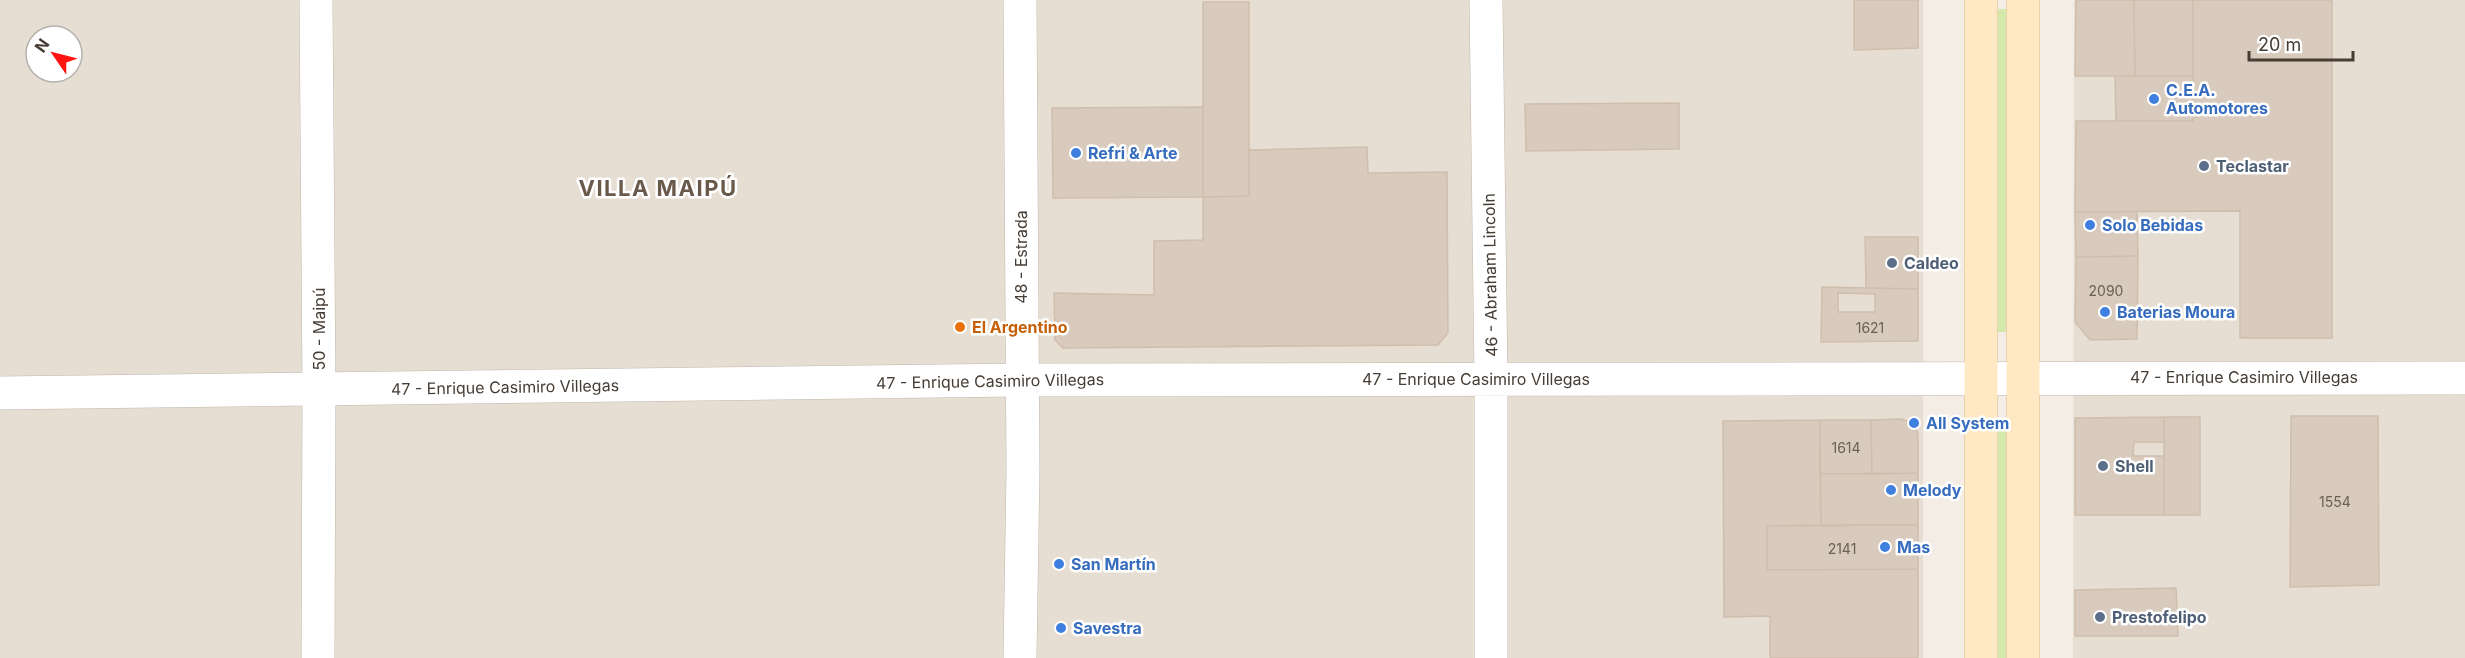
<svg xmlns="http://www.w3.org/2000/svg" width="2465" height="658" font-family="Inter,sans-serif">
	<rect width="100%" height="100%" fill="#f3ede5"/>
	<path fill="#e7ded3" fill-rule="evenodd" d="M0,0H1923V658H0ZM36,36H72V72H36Z
		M2074,0H2465V658H2073Z"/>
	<path fill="#d6e9ac" d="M1998,9H2006V332H1998Z
		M1998,428H2006V658H1998Z"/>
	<path fill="#d8cabd" stroke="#d0bead" stroke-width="1.5" fill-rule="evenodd" d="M1854,0H1918V48L1854,50Z
		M2076,0H2134L2135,76H2075Z
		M2134,0H2193V76H2135Z
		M2193,0H2332V338H2240V211L2075,212L2076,121H2193Z
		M1203,2H1249V196L1203,197Z
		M2115,76H2193V121H2116Z
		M1679,103V149L1526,151L1525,104Z
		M1203,107V197L1053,198L1052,108Z
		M1367,147L1368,173L1447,172L1448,333L1438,345L1063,348L1055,340L1054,293L1154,295V241L1203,240V197L1249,196V150Z
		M2075,212H2137L2138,256L2076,257Z
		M1865,237H1918V289L1866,288Z
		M2138,256L2137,339L2090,340L2075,322L2076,257Z
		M1822,287L1918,289V341L1821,342ZM1838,293L1875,294V312H1838Z
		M2291,416H2378L2379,585L2290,587Z
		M2164,417V442H2134L2133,456H2164V515H2075V418Z
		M2164,417H2200V515H2164Z
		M1901,419L1913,423L1918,434V473L1872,474L1871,420Z
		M1820,420H1871L1872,474H1820Z
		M1820,420L1821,525L1767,526V570L1918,569V658H1770V616L1724,617L1723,421Z
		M1918,473V525H1821L1820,474Z
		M1918,525V569L1767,570V526Z
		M2176,588L2178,636H2075V590Z"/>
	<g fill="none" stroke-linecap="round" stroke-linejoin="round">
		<g stroke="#c2b6ab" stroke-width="34">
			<path id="street" d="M316,0L319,389L318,658
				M1020,0L1023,470L1020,658
				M1486,0L1491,378V658
				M0,393L1021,380L2465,378"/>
		</g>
		<g stroke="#d5bb93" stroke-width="34">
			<path id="secondary" d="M1981,0V658
				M2023,658V0"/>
		</g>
		<use href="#street" stroke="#fff" stroke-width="33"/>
		<use href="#secondary" stroke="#ffe9c4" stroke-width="33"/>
	</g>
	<g fill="#3f7fe0" stroke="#fff" stroke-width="2">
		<circle cx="2154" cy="99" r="6"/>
		<circle cx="1076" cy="153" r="6"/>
		<circle cx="2090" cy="225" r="6"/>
		<circle cx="2105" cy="312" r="6"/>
		<circle cx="1914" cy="423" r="6"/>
		<circle cx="1891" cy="490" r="6"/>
		<circle cx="1885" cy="547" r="6"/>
		<circle cx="1059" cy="564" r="6"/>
		<circle cx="1061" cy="628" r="6"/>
	</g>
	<g fill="#5c6f8a" stroke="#fff" stroke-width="2">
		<circle cx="2204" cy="166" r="6"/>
		<circle cx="1892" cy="263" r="6"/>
		<circle cx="2103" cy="466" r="6"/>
		<circle cx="2100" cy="617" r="6"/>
	</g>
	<circle fill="#e8710a" stroke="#fff" stroke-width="2" cx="960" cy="327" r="6"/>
	<g text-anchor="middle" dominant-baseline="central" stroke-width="5" stroke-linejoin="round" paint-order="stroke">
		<g font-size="14" fill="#6a6057">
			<text x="2106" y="290">2090</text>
			<text x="1870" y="327">1621</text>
			<text x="1846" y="447">1614</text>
			<text x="2335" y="501">1554</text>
			<text x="1842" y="548">2141</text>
		</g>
		<g font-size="16" font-weight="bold" fill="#366cbe" stroke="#fff" text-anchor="start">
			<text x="2166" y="90">C.E.A.<tspan x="2166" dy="18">Automotores</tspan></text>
			<text x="1088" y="153">Refri &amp; Arte</text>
			<text x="2102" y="225">Solo Bebidas</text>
			<text x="2117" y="312">Baterias Moura</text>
			<text x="1926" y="423">All System</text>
			<text x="1903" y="490">Melody</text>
			<text x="1897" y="547">Mas</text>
			<text x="1071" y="564">San Martín</text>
			<text x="1073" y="628">Savestra</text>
		</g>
		<g font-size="16" font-weight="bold" fill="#4e5e75" stroke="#fff" text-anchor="start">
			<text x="2216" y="166">Teclastar</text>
			<text x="1904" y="263">Caldeo</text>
			<text x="2115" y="466">Shell</text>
			<text x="2112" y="617">Prestofelipo</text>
		</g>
		<g font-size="16" fill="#463d35" stroke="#fff">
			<text transform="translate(1021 257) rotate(-90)">48 - Estrada</text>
			<text transform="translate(1490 275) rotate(-91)">46 - Abraham Lincoln</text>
			<text transform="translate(319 329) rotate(-90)">50 - Maipú</text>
			<text x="2244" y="377">47 - Enrique Casimiro Villegas</text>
			<text x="1476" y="379">47 - Enrique Casimiro Villegas</text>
			<text transform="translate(990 381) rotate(-1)">47 - Enrique Casimiro Villegas</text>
			<text transform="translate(505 387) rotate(-1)">47 - Enrique Casimiro Villegas</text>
		</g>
		<g font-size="16" font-weight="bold" fill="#c56008" stroke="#fff" text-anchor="start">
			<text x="972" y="327">El Argentino</text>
		</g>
		<g font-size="22" font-weight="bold" letter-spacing="1.5" fill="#69594b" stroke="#fff">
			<text x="658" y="188">VILLA MAIPÚ</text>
		</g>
	</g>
	<g transform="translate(54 54) rotate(305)"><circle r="28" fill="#ffffff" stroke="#b5b1ae" stroke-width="1.5"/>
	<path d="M0-4.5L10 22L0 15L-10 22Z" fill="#ff1411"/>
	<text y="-9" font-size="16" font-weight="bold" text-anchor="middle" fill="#463d35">N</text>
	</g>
	<path d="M2249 51v9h104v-9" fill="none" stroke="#463d35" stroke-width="3"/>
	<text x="2258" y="51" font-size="18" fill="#463d35" stroke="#ffffff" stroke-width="4.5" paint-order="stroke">20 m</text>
</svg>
